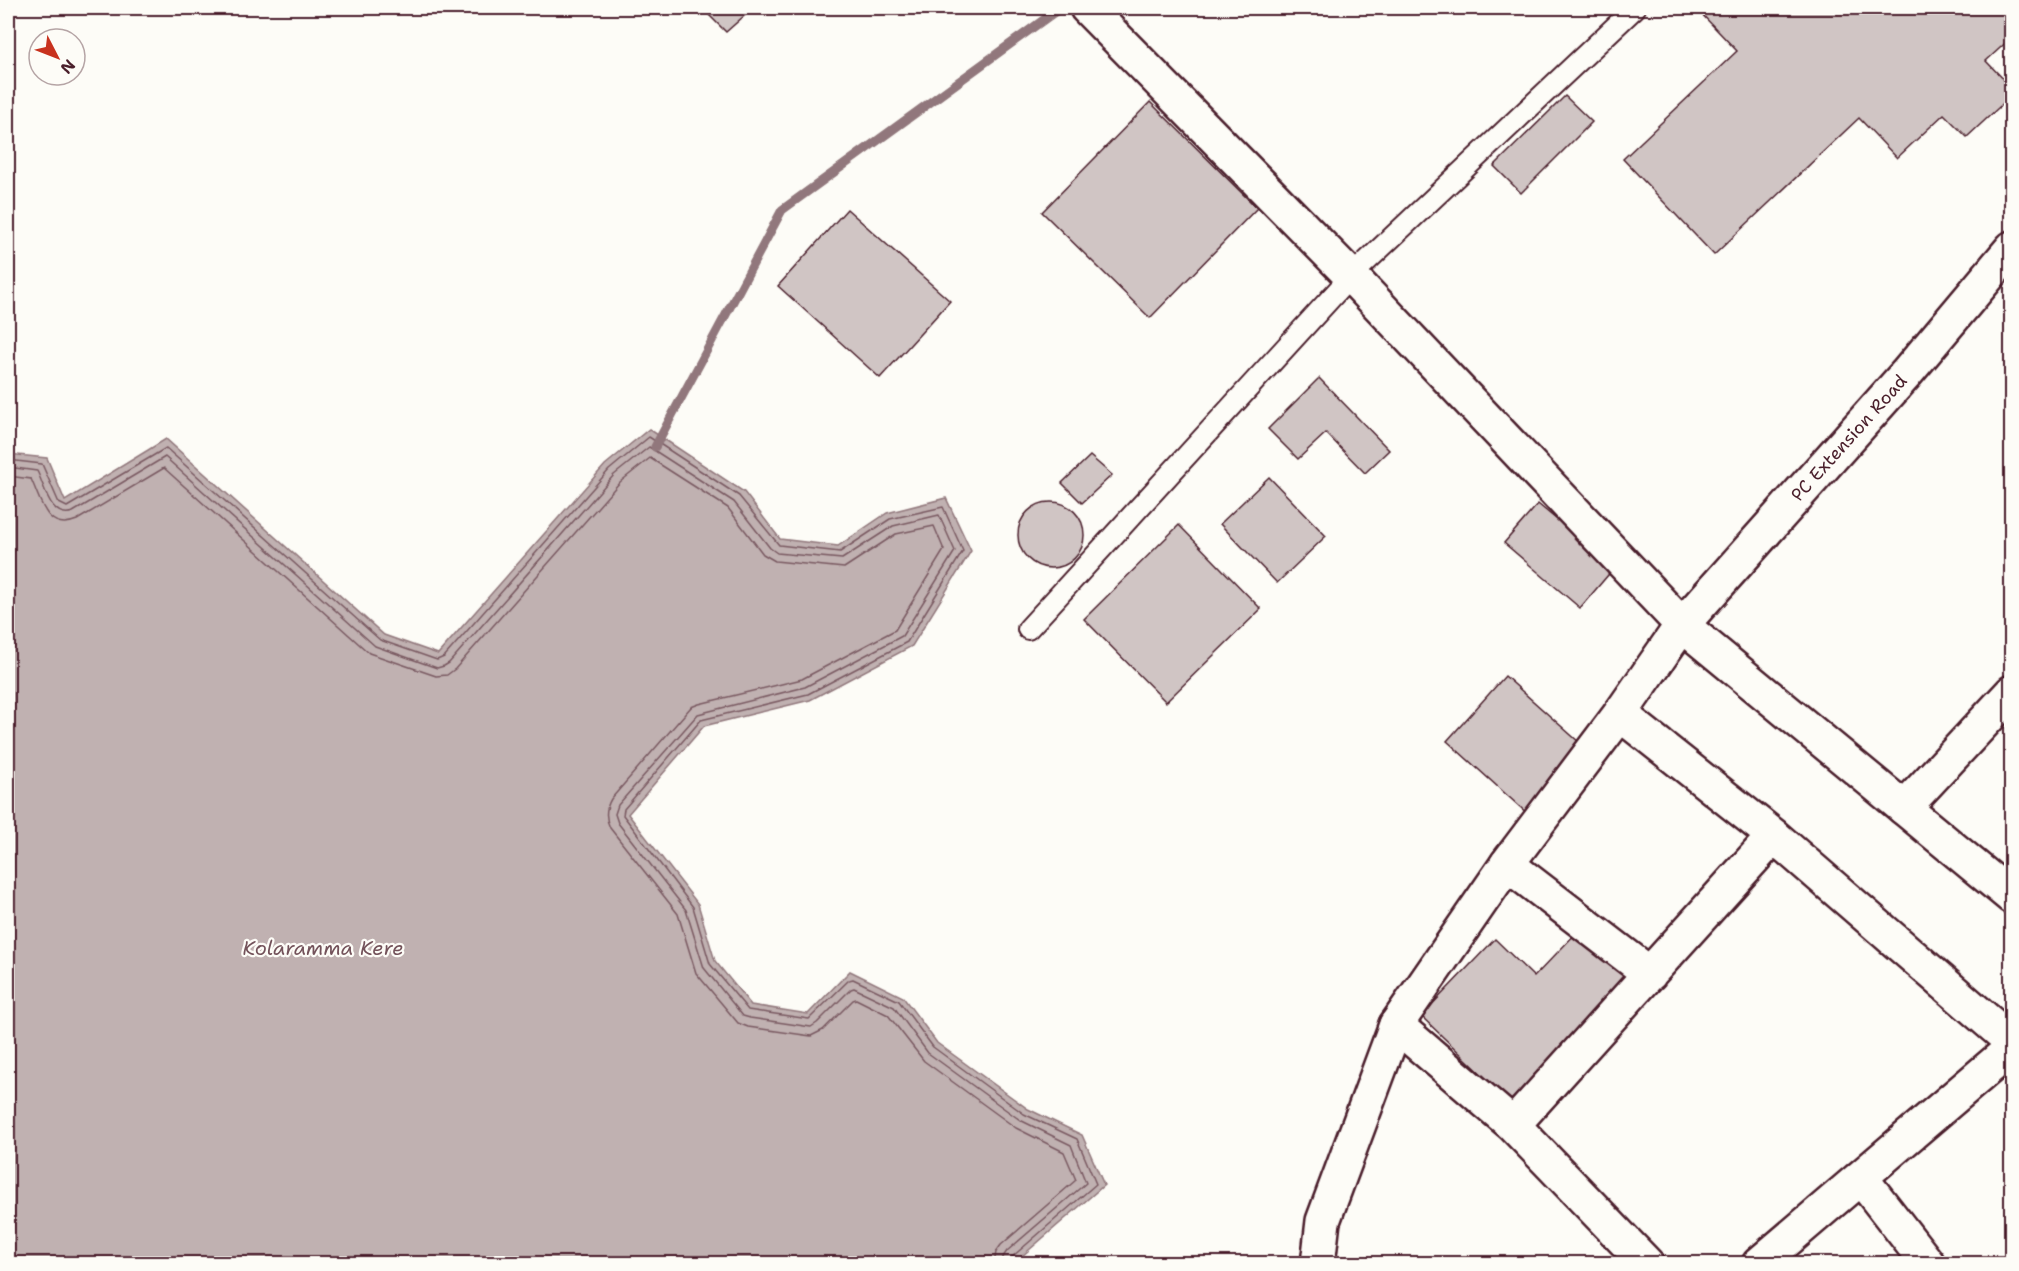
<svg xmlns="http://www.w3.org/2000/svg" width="2019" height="1271" font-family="'Shantell Sans',sans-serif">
	<rect width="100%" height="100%" fill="#fdfcf7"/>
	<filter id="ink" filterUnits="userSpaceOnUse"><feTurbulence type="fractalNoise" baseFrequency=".0167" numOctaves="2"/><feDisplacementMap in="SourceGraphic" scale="12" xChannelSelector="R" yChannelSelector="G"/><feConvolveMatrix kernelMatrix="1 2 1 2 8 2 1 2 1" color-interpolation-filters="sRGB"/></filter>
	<g filter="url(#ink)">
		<path fill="#c0b1b1" stroke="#91777b" stroke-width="1.5" d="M649,429L744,492L780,539L838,546L887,513L946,498L971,551L912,646L810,700L704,726L628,814L698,904L715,961L751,1005L808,1014L850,971L903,997L937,1043L1028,1109L1082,1135L1104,1185L1014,1263H8V454L47,458L65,501L166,439L384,635L438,654L605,465Z"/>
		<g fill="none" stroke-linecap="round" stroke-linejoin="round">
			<path stroke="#795961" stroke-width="1.5" d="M8,460L42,464L59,503L67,507L166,448L380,640L437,660L444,657L609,470L649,437L739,496L779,545L840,552L890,519L943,507L963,551L907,642L808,694L701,720L624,809L623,815L693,907L710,964L748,1010L809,1019L849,980L853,979L899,1001L933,1047L1024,1114L1077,1139L1096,1184L1012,1257L1010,1264
				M8,467L37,471C45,486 50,520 73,512L165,457L375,646L437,668L444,666L449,663L614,475L649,447L734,502L770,548L777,553L842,559L893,526L939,515L955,551L902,636L805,687L698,714L618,805L615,814L618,823L686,910L704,968L743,1016L750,1018L811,1027L817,1023L851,989L854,988L894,1007L928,1053L1020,1120L1071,1145L1086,1183L1007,1251L1003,1257V1264
				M8,476L31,479C41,500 46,533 77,520L164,468L369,653L436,676L447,675L455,669L620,482L650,458L728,508L763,554L775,561L844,568L896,534L934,526L944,550L895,630L802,679L699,704L691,707L611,799C605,809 605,818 610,828L678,914L696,973L738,1023L748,1027L811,1036L823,1030L853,1000L856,999L888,1015L924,1061L1016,1128L1064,1152L1076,1180L1001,1245L996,1252L994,1264"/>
			<path stroke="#91777b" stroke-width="9" d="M655,447L782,210L1060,8"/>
		</g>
		<path fill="#d0c5c4" stroke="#4a1f2b" stroke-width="1.5" d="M702,8H753L726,32Z
			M1696,8H2012V37L1986,61L2012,88V95L1967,137L1944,114L1897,158L1859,118L1714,255L1623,159L1737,51Z
			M1565,96L1592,122L1521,193L1494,166Z
			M1150,102L1257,208L1150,318L1042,212Z
			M847,209L950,301L880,378L778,286Z
			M1319,378L1389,450L1365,473L1326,433L1298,459L1268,429Z
			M1090,456L1112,475L1082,503L1062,483Z
			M1269,477L1326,536L1277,583L1220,524Z
			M1018 535a33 33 0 1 1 66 0a33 33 0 1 1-66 0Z
			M1538,504L1614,568L1580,608L1504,543Z
			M1179,525L1261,609L1166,702L1084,619Z
			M1505,676L1589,751L1530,816L1447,741Z
			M1580,929L1633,979L1514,1105L1421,1016L1495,939L1534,977Z"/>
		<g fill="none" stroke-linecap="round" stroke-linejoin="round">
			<g stroke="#4a1f2b" stroke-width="24">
				<path id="service" d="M1028,629L1351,276L1635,8"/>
			</g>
			<g stroke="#4a1f2b" stroke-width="38">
				<path id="minor" d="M1620,714L1774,836L2012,1042
					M1904,808L2012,692
					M1507,864L1650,974
					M1396,1025L1513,1125L1647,1264
					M1513,1125L1774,836
					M1861,1178L1928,1264
					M1759,1264L2012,1048"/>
			</g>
			<g stroke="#4a1f2b" stroke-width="38">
				<path id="tertiary" d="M1318,1264L1323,1221L1396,1025L1507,864L1620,714L1682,625L1906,374L2012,248"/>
			</g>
			<g stroke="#4a1f2b" stroke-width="38">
				<path id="primary" d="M1087,8L1351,276L1682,625L2012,897"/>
			</g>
			<use href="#service" stroke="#fdfcf7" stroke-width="20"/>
			<use href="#minor" stroke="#fdfcf7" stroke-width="33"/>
			<use href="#tertiary" stroke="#fdfcf7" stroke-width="33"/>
			<use href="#primary" stroke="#fdfcf7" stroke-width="33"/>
		</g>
	</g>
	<g text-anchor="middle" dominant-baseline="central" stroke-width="4.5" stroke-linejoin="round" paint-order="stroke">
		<g font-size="18" fill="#4a1f2b" stroke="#fdfcf7">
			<text transform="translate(1849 438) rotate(-48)">PC Extension Road</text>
		</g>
		<g font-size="20" font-style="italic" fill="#73525a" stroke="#fdfcf7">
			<text x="323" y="948">Kolaramma Kere</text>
		</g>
	</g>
	<rect width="2019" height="1271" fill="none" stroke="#fdfcf7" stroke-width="30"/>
	<rect x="15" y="15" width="1989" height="1241" fill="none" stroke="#4a1f2b" stroke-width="2" filter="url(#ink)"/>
	<g transform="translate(57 57) rotate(132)"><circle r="28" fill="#fdfcf7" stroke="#b5a4a5" stroke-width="1.5"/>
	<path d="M0-4.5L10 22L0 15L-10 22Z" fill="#c8321e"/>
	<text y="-9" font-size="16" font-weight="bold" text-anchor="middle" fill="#4a1f2b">N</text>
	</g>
</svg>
